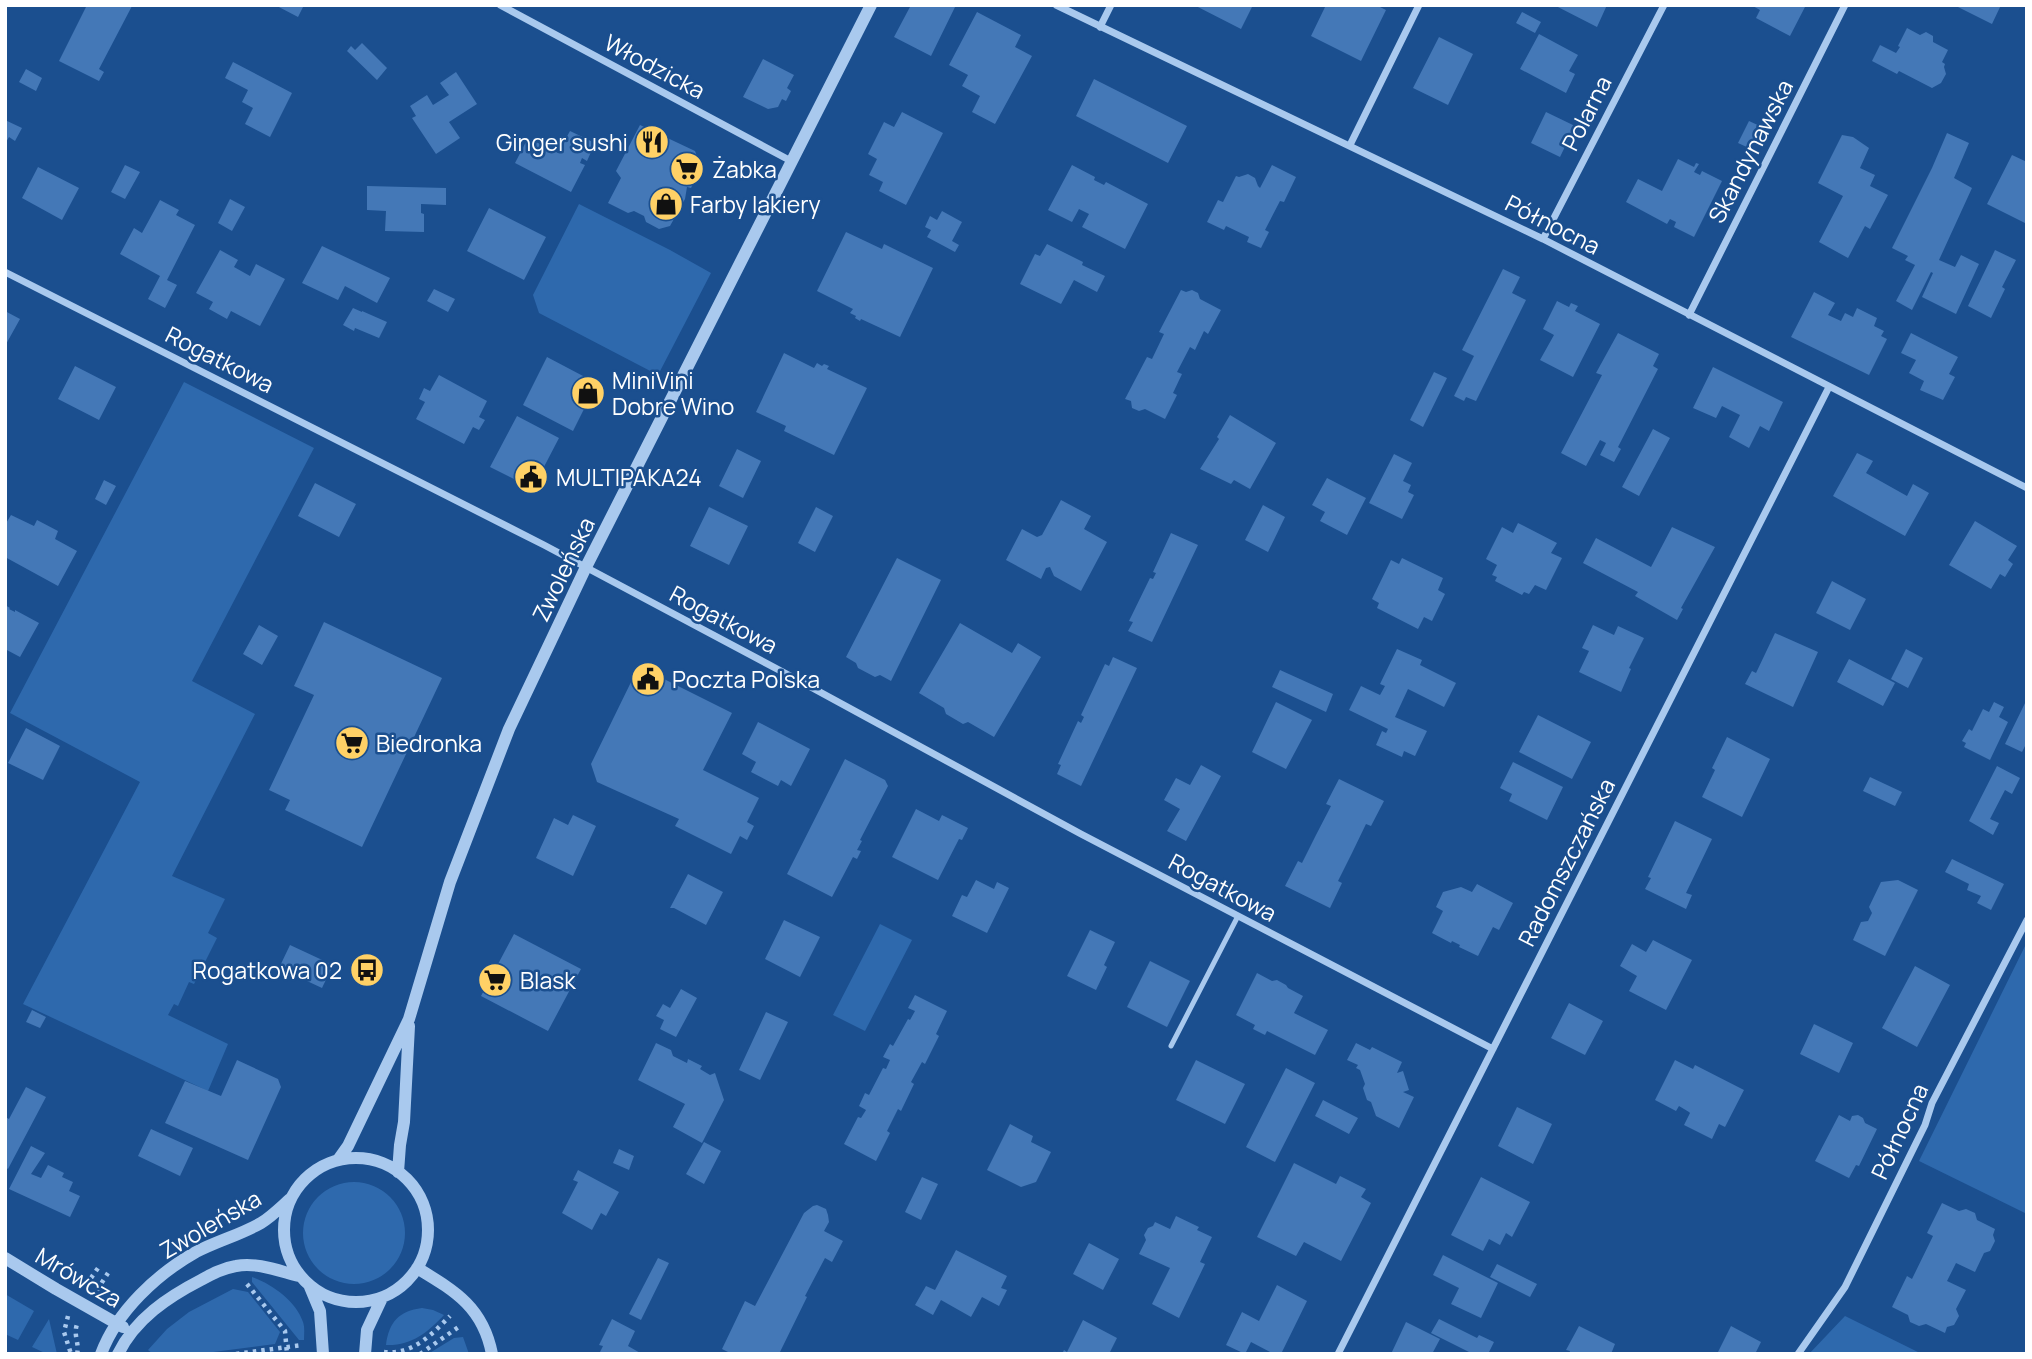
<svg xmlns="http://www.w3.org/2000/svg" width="2032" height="1359" font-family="Manrope,sans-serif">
	<rect width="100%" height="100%" fill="#1b4f8f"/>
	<path fill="#2e69ad" d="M579,204L670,250L711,273L658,375L539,313L533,295Z
		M184,382L314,448L192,681L255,714L172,876L225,899L208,933L217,938L194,984L189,982L178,1006L174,1004L168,1015L228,1044L208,1091L23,1004L140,782L10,713Z
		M880,924L912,940L865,1031L833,1015Z
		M2027,942V1214L1919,1161Z
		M303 1233a51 51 0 1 1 102 0a51 51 0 1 1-102 0Z
		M252,1277C272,1284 296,1301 303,1322C305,1328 304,1334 304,1340H299L252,1282Z
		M233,1289L248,1292L280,1332L275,1344L198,1354H153L148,1350L167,1329L189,1312Z
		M5,1294L34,1311L18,1340L5,1334Z
		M422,1308L433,1310L444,1315C427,1333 411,1346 386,1345C389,1322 399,1311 422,1308Z
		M1845,1316L1922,1354H1809Z
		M49,1319L57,1354H47L32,1347Z
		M463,1337L469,1354H428L454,1338Z"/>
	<path fill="#4478b7" d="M87,5L132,6L99,69L104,72L99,81L59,61Z
		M275,5H304L298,17Z
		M911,5H956L931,56L894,37Z
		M1194,5H1253L1241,29Z
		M1326,5H1376L1386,10L1361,61L1311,36Z
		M1554,5H1607L1597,27Z
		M1751,5H1806L1790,36L1756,18L1760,10Z
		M1954,5H2001L1992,24Z
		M977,12L1021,35L1015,47L1032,56L995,124L972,112L980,96L962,86L968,75L949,65Z
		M1522,12L1541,22L1535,33L1516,23Z
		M1907,28L1920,35L1926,32L1933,36V42L1948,50L1942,62L1945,64L1944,67L1946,74L1941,83L1932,88L1899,71L1897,74L1872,61L1880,45L1896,53L1900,47L1898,46Z
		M1539,34L1578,55L1569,71L1575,74L1566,93L1520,69Z
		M1439,37L1473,54L1448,105L1413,88Z
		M362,43L387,68L377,80L347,51L351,46L355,50Z
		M763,59L794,75L787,88L791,91L786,101L782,99L778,107L768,109L743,97Z
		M233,62L292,93L270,137L245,124L253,108L242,102L248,90L225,78Z
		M26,69L42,78L36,91L19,82Z
		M456,72L477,104L449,122L460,138L436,154L412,118L416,116L410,106L427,95L433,105L449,95L440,83Z
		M1094,79L1187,126L1168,163L1076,116Z
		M902,112L943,133L906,205L879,191L883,182L869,175L877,159L868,154L884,122L894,127Z
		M1546,112L1575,126L1560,157L1531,143Z
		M5,120L22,128L15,141L9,137L5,144Z
		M1749,121L1762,127L1751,149L1738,143Z
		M640,125L695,151L701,167L691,188L687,187L685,199L670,226L659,229L646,222L644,216L634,211L628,213L608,203L621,178L616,171Z
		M570,131L595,143L587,161L582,158L580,163L585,165L571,192L515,163L528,138L558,153Z
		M1947,133L1969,143L1954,178L1972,188L1939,260L1955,267L1961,255L1979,264L1956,314L1922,297L1933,273L1931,272L1912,310L1896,301L1915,265L1905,260L1908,256L1892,248L1932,168Z
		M1842,135L1853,137L1869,148L1860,168L1875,175L1870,186L1888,195L1870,229L1865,226L1848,258L1819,242L1843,196L1818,183Z
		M2012,155L2027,162V224L1987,204Z
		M1678,159L1694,167L1696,163L1699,164L1694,172L1700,175L1702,171L1722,181L1694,237L1674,227L1676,222L1670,219L1667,224L1626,202L1638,179L1662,191Z
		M125,165L140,172L125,199L111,192Z
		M1072,165L1095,177L1094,180L1104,185L1106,182L1148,204L1125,249L1082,227L1089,214L1079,209L1072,222L1048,210Z
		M1272,165L1296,177L1284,202L1280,201L1265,230L1269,232L1261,248L1247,242L1249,237L1226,226L1224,230L1207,222L1218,200L1223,202L1236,176L1239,177L1248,174L1255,178L1258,186L1260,188Z
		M38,167L79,188L62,220L22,198Z
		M367,186L446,188V205L421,204V213L424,214V232L385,231L386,211L367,210Z
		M230,199L245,207L232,231L218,223Z
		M160,200L179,210L176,215L195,225L167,280L177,285L165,308L148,299L160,276L120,254L134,228L142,233Z
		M489,208L546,237L524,280L467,251Z
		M942,211L962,222L952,241L959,245L955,252L927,237L931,230L925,227L930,216L937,220Z
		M846,232L882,249L884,244L933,268L900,337L861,319L860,321L855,318L856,316L850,313L853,309L817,291Z
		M1047,244L1083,262L1082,265L1105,276L1097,292L1074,280L1061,304L1020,284L1035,254L1040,256Z
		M322,246L390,278L377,303L345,286L338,300L302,283Z
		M220,250L238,260L234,267L250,276L256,264L285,279L260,326L231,311L227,319L209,309L213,302L196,293Z
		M1995,250L2016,260L2002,287L2005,289L1991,318L1968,306Z
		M1503,269L1520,277L1512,293L1526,300L1476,401L1466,397L1464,401L1454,396L1474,356L1462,350Z
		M434,289L455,299L448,312L427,301Z
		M1181,290L1186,292L1192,290L1198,293L1200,299L1221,310L1208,334L1204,331L1195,350L1190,347L1177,372L1182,374L1173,393L1177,395L1165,419L1145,409L1139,411L1132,408L1131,401L1125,399L1147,357L1152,359L1164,334L1159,332Z
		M1814,292L1835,303L1828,315L1841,321L1845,313L1853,317L1857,308L1877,318L1874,326L1884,331L1881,336L1887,339L1869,375L1791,337Z
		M1557,301L1569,307L1571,303L1578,306L1575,311L1600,324L1573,377L1540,360L1554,335L1543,329Z
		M353,308L362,312V311L387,322L379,338L355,328L354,331L343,325Z
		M5,311L20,319L5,346Z
		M1618,333L1659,354L1653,366L1658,369L1618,447L1621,449L1614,462L1600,455L1606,443L1600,440L1586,466L1561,453L1602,375L1596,373Z
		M1911,333L1958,357L1949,374L1955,377L1943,400L1920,390L1924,381L1909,373L1916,360L1901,353Z
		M784,353L814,368L817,363L822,366L824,364L829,366L827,369L867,388L834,455L784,431L786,426L756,412Z
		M547,357L602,386L590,409L585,407L573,431L523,405Z
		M75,366L116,387L99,420L58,399Z
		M1713,367L1783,402L1769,431L1760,426L1749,448L1729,437L1740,415L1722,406L1716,418L1693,408Z
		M1434,372L1447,378L1423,427L1410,420Z
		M439,375L487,401L479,417L485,420L479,430L473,427L464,444L416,419L425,402L419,399L424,388L430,391Z
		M1230,415L1276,443L1250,489L1234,480L1231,484L1200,469L1219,439L1217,437Z
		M517,416L559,438L534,486L515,476L514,479L490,467Z
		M1653,429L1670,438L1639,496L1622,487Z
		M737,449L761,461L743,498L719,486Z
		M1857,453L1873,461L1866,473L1907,496L1913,484L1929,493L1905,536L1833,496Z
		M1394,454L1412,463L1403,481L1411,485L1408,492L1414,495L1402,519L1369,503Z
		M1327,478L1366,498L1347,535L1320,521L1325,512L1312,505Z
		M104,480L116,486L106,505L95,499Z
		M315,483L356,504L339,537L298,516Z
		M1061,500L1091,516L1084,529L1107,542L1081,591L1054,576L1050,567L1046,568L1041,579L1006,560L1022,529L1037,537L1042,535Z
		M1263,505L1285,517L1268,552L1245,540Z
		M709,507L748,526L729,565L690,546Z
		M816,507L833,516L815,552L798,543Z
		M11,515L34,526L37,520L58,531L55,539L77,551L58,586L5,557V525Z
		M1975,521L2017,546L2008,560L2013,564L2005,577L2000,574L1991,589L1949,565Z
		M1518,523L1557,543L1551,553L1562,558L1546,590L1535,585L1529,594L1524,592L1522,595L1495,581L1497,577L1492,575L1497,565L1486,559L1502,527L1513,533Z
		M1672,527L1715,547L1681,608L1683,609L1677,620L1635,596L1638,592L1583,563L1596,538L1651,567Z
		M1171,533L1198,545L1152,642L1128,631L1133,622L1129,621L1150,578L1153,579L1156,573L1153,572Z
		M897,558L941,580L891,681L880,675L875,677L858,668L856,663L846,657Z
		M1402,558L1443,578L1438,590L1445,594L1432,621L1424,617L1418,629L1377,608L1379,603L1372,599L1391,560L1399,564Z
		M1832,581L1866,599L1850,630L1816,613Z
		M5,605L10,608L9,609L15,612V610L39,623L20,657L5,649Z
		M324,622L442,678L362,847L285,810L290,800L269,790L314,695L294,686Z
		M960,623L1012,653L1018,643L1041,657L994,737L968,722L963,724L946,714L944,708L919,693Z
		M259,625L278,636L262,665L243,654Z
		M1593,625L1614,635L1618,626L1644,638L1629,668L1631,669L1621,692L1579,672L1589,651L1582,648Z
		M1775,633L1818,652L1793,707L1745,684L1752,671L1756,673Z
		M1397,649L1422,660L1420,665L1456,683L1444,707L1408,689L1395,717L1427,731L1415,756L1404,751L1402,757L1376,745L1382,731L1386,733L1388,729L1349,710L1361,686L1380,695L1385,686L1380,684Z
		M1906,649L1923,658L1908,688L1891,679Z
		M1113,657L1137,668L1081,786L1057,774L1061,765L1058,764L1078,721L1081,723L1084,717L1081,715L1105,664L1109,666Z
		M1849,659L1895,683L1883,706L1837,682Z
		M1280,670L1333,694L1326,712L1272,687Z
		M650,672L732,713L703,770L759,798L747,822L754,826L747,840L740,836L731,854L675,826L679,819L597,782L591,764L633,678Z
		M2027,699V742L2022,752L2005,744Z
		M1276,702L1312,720L1286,769L1252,752Z
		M1994,702L2004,707L1999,717L2008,722L1990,760L1964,747L1966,743L1962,741L1969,729L1972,731L1983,709L1989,712Z
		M1538,715L1591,742L1572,779L1519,752Z
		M758,722L810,749L791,786L781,780L778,786L751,772L756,762L742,754Z
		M26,728L60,746L43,780L8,763Z
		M1727,737L1770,759L1742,817L1702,797L1715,770L1712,768Z
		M845,759L885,780L888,786L860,840L862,841L857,850L861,851L857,859L853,857L832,897L787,874Z
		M1513,762L1563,787L1547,820L1509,801L1512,794L1500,788Z
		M1201,765L1221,776L1186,841L1167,831L1180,809L1164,800L1176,778L1190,785Z
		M1997,766L2020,778L2012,794L2005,790L1990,819L1999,823L1993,835L1969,821Z
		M1870,777L1902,792L1895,806L1863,791Z
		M1339,779L1384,801L1371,826L1366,824L1352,853L1338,881L1342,883L1330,908L1285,886L1298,861L1302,863L1316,835L1331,806L1326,804Z
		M916,809L939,821L942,815L968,828L962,840L959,839L938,880L892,857Z
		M573,815L596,826L573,876L536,858L554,818L568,825Z
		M1675,821L1712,839L1686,893L1692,895L1686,909L1645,889L1651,878L1648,877Z
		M1952,859L2004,884L1991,910L1977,903L1981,896L1967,890L1969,884L1945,872Z
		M688,874L723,892L706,925L674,908H670Z
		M976,880L994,889L997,882L1009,888L987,933L952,916L962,895L967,897Z
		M1898,880L1918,890L1885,956L1853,940L1861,922L1868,921L1872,913L1869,907L1881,882Z
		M1477,884L1513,903L1499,930L1493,927L1478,956L1459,947L1460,945L1452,941L1451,943L1432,933L1443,911L1436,907L1443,892L1461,887L1472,892Z
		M784,920L820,937L800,977L765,959Z
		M1090,930L1115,942L1104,965L1107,967L1096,990L1067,976Z
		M514,934L581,969L548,1031L481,996Z
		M1653,940L1692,960L1666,1010L1629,991L1637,976L1620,966L1632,944L1646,952Z
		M290,945L333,965L322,988L279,968Z
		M1150,961L1190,981L1167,1027L1127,1007Z
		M1915,966L1950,985L1917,1047L1882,1028Z
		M1257,973L1272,981L1277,980L1286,985L1288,988L1303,996L1294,1013L1328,1030L1315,1055L1267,1031L1265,1035L1253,1029L1255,1025L1236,1015Z
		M681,989L697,998L676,1037L660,1029L664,1020L656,1016L663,1004L670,1008Z
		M915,995L947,1011L936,1034L939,1036L925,1064L922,1062L911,1082L914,1084L901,1111L898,1109L887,1131L890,1133L876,1161L844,1144L858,1117L861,1118L866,1110L859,1106L865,1093L869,1095L883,1068L886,1069L890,1060L883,1057L890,1044L893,1046L908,1019L910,1020L915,1011L908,1008Z
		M1569,1003L1603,1021L1585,1055L1551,1038Z
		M32,1010L46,1017L40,1028L26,1022Z
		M766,1012L788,1022L760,1080L739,1070Z
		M1814,1024L1853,1043L1839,1073L1800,1054Z
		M656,1043L671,1050L673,1056L687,1063L688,1059L702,1066L700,1069L710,1075L715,1073L724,1100L702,1143L673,1127L685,1104L638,1080Z
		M1356,1043L1370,1050L1372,1047L1402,1062L1397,1073L1403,1071L1409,1090L1403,1092L1414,1097L1399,1128L1376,1116L1371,1102L1367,1100L1363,1088L1365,1084L1360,1070L1356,1068L1358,1065L1347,1060Z
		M237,1060L278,1079L281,1087L248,1160L165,1123L185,1081L221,1096Z
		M1196,1060L1245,1084L1225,1124L1176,1100Z
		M1675,1060L1693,1069L1695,1065L1744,1090L1725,1127L1719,1124L1712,1139L1684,1125L1690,1113L1689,1112L1679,1106L1676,1111L1655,1100Z
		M1286,1068L1315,1083L1275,1162L1246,1147Z
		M26,1087L46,1097L8,1169L5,1167V1117L9,1119Z
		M1323,1100L1358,1118L1349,1134L1315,1116Z
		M1517,1107L1552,1124L1533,1164L1498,1146Z
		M1839,1115L1850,1121L1852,1116L1858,1115L1863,1118L1865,1123L1877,1129L1859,1166L1856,1165L1849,1178L1815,1161Z
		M1010,1124L1033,1136L1031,1142L1051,1152L1036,1182L1021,1187L987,1170Z
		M151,1129L193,1148L180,1176L138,1156Z
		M704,1142L721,1151L704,1184L686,1174Z
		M31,1146L45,1153L31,1174L41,1178L48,1165L64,1173L62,1177L73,1182L69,1191L80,1196L70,1217L9,1189Z
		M619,1149L634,1156L629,1170L613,1163Z
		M1294,1163L1336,1184L1340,1176L1366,1189L1361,1197L1371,1203L1341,1261L1304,1242L1296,1256L1257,1237Z
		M578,1170L619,1192L606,1216L601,1213L592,1230L562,1213L578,1182L573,1180Z
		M922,1177L938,1184L921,1220L905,1212Z
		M1481,1177L1530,1202L1512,1237L1506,1233L1500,1245L1489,1239L1483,1251L1451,1235Z
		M1942,1203L1959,1211L1966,1209L1975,1213L1977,1220L1995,1229L1993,1235L1995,1241L1990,1251L1984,1253L1975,1272L1956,1263L1947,1281L1966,1290L1956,1309L1959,1316L1954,1325L1947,1327L1945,1333L1926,1324L1919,1326L1910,1322L1908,1315L1892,1307L1907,1276L1912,1279L1933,1236L1927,1233Z
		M817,1205L826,1209L828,1215L829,1222L824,1231L843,1241L832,1262L825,1258L805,1296L807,1297L779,1354H732L722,1349L745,1301L755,1306L804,1213L813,1206Z
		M1176,1216L1199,1227L1197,1230L1212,1237L1200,1262L1205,1264L1179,1318L1152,1304L1170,1268L1139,1254L1146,1240L1144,1235L1148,1228L1153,1226L1155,1222L1170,1229Z
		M1089,1243L1119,1259L1103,1290L1073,1274Z
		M956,1250L1007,1276L1001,1288L1007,1290L999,1306L982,1297L971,1317L941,1300L933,1315L915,1305L926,1286L935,1290Z
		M1443,1255L1498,1283L1481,1318L1451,1304L1459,1288L1433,1275Z
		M658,1258L669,1263L641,1320L629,1314Z
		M1497,1264L1537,1284L1530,1297L1490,1277Z
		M1277,1285L1307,1301L1281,1354H1274L1251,1342L1245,1354L1226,1345L1242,1312L1259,1321Z
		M612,1319L635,1331L628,1346L642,1354H599L603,1346L599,1345Z
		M1439,1319L1477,1338L1479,1335L1494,1342L1488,1354H1473L1431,1333Z
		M1083,1320L1117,1338L1109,1354H1062L1064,1350L1067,1352Z
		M1406,1322L1440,1339L1432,1354H1391Z
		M1579,1326L1615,1344L1611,1354H1569L1570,1351L1566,1350Z
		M1731,1326L1761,1342L1755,1354H1717Z"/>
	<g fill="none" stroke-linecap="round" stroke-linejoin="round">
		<path stroke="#a9c9ee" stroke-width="4.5" stroke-dasharray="3.5 5" stroke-linecap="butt" d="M91,1278L98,1268
			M247,1284L285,1331L287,1354
			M97,1290L108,1273
			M68,1316L64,1332L71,1354
			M384,1352C413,1355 432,1334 450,1316
			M77,1354C80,1343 72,1334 78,1322
			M236,1354L302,1345
			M420,1354L460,1326"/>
		<path stroke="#a9c9ee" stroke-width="5" d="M1171,1046L1238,916"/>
		<path stroke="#a9c9ee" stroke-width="7" d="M500,5L791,161
			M1056,5L1543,239L2027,488
			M1100,27L1111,5
			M1350,145L1419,5
			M1543,239L1664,5
			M5,272L544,545L796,679L1081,834L1493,1049
			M1689,315L1845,5
			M1338,1354L1829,387
			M1798,1354L1845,1287L1925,1125L1932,1103L2027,920"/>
		<path stroke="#a9c9ee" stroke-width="12" d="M284 1230a72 72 0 1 1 144 0a72 72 0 1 1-144 0Z
			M338,1160L348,1146L409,1019L450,882L509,729L586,567L871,5
			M398,1172L400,1145L404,1122L409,1026
			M5,1258L56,1289L123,1327
			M417,1268C455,1291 483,1307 492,1354
			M310,1287L320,1311L323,1354
			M101,1354C117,1311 157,1274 196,1252C217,1241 240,1235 261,1223C271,1217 281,1207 290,1199
			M118,1354C135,1319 168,1297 201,1280C212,1274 223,1268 236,1266C257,1262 279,1271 299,1276
			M365,1354L367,1330L382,1298"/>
	</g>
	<defs>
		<g id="restaurant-disc" transform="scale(1.75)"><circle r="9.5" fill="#ffd166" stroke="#1b4f8f"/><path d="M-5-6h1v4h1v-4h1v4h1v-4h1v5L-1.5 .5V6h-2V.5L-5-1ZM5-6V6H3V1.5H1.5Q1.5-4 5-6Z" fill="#111"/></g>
		<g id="supermarket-disc" transform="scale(1.75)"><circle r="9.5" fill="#ffd166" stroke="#1b4f8f"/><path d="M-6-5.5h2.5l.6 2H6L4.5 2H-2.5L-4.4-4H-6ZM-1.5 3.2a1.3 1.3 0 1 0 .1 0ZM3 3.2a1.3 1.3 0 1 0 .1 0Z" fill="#111"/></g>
		<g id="shop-disc" transform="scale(1.75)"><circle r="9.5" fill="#ffd166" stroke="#1b4f8f"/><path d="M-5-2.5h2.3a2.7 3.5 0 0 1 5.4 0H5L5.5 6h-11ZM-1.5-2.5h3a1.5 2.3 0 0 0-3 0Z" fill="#111"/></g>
		<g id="civic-disc" transform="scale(1.75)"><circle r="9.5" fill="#ffd166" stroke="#1b4f8f"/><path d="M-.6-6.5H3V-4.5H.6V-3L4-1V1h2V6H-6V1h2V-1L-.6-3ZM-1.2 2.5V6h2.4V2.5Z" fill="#111"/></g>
		<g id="bus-disc" transform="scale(1.75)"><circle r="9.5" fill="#ffd166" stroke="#1b4f8f"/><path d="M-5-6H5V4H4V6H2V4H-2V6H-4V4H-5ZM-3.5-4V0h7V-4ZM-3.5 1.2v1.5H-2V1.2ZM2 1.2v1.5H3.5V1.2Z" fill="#111"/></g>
	</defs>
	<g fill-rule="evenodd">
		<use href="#restaurant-disc" x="652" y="142"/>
		<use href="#supermarket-disc" x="687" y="169"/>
		<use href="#shop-disc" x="666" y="204"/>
		<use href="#shop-disc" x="588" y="393"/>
		<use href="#civic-disc" x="531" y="477"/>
		<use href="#civic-disc" x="648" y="679"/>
		<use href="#supermarket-disc" x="352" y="743"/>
		<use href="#bus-disc" x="367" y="970"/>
		<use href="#supermarket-disc" x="495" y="980"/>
	</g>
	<g text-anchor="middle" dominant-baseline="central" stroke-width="5" stroke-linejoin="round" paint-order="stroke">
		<g font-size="23" fill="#fff" stroke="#1b4f8f">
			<text transform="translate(655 66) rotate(28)">Włodzicka</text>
			<text transform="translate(1586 113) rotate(-63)">Polarna</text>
			<text transform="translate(1750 151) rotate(-63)">Skandynawska</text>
			<text transform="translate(1553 224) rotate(27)">Północna</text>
			<text transform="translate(220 359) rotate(27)">Rogatkowa</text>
			<text transform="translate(563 569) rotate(-64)">Zwoleńska</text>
			<text transform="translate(724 619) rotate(28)">Rogatkowa</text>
			<text transform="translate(1566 862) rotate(-63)">Radomszczańska</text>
			<text transform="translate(1223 887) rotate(28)">Rogatkowa</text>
			<text transform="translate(1899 1131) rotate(-65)">Północna</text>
			<text transform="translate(210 1224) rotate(-30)">Zwoleńska</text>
			<text transform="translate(79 1277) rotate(30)">Mrówcza</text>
		</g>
		<g font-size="23" fill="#fff" stroke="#1b4f8f" text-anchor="start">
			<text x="628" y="142" text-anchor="end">Ginger sushi</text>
			<text x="712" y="169">Żabka</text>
			<text x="690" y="204">Farby lakiery</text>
			<text x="612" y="380">MiniVini<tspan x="612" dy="26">Dobre Wino</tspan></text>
			<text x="556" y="477">MULTIPAKA24</text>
			<text x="672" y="679">Poczta Polska</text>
			<text x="376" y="743">Biedronka</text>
			<text x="342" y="970" text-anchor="end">Rogatkowa 02</text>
			<text x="520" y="980">Blask</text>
		</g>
	</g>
	<rect width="2032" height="1359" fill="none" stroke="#ffffff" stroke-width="14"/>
</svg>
